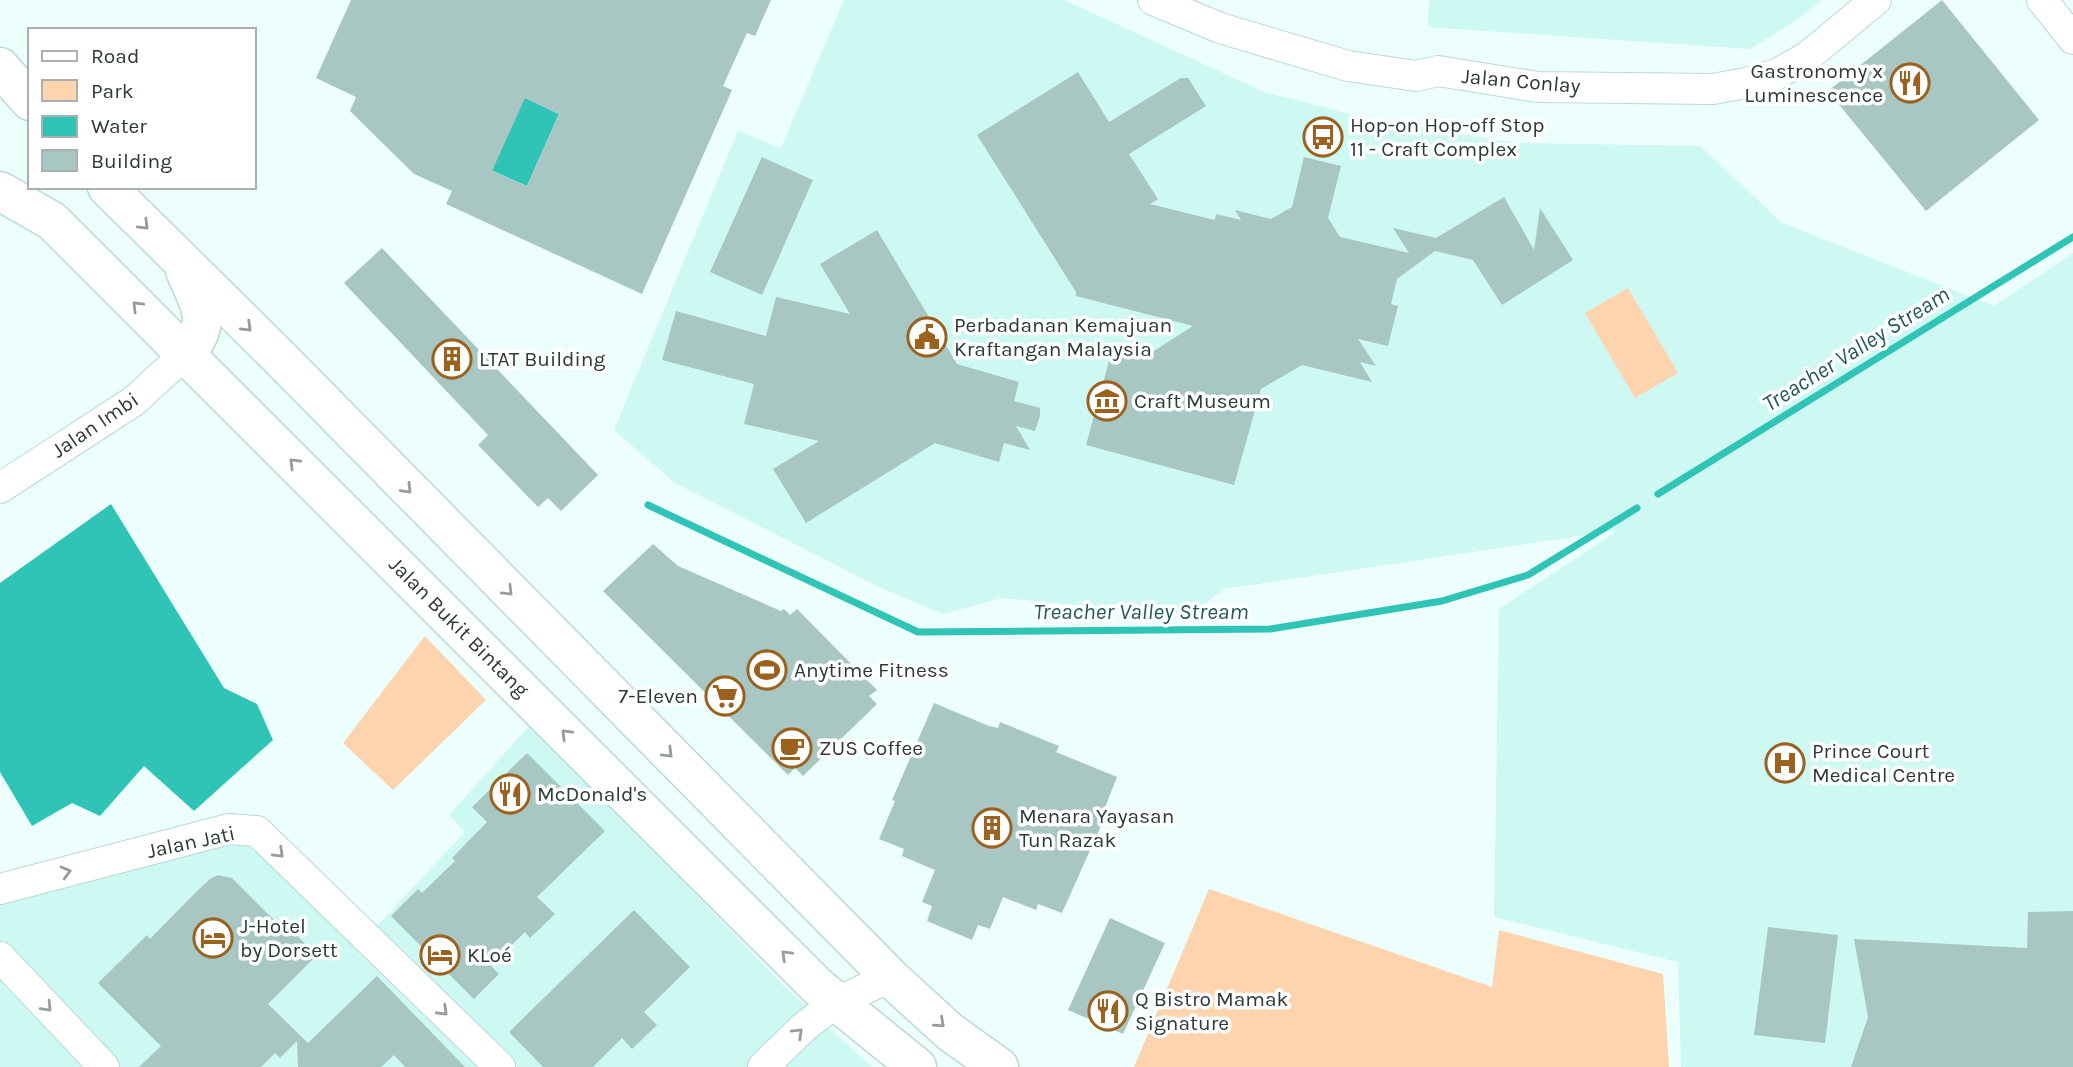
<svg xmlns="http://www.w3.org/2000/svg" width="2073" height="1067" font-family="Karla,sans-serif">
	<rect width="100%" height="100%" fill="#ecfffc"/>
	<path fill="#cef8f2" d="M844,0H1064L1264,92L1374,120L1517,143L1700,146L1782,223L1994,306L2073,253V1067H1681L1678,962L1494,917L1499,609L1619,530L1224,589L1189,616L1002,598L943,614L877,586L675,483L614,430L738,131L781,148Z
		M1429,0H1822L1801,17L1750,49L1428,27Z
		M531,724L783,985L872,1067H0V899L230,839L253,840L361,943L465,832L449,815Z"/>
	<path fill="#fdd4ad" d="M1628,288L1678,373L1635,398L1585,313Z
		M425,636L486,700L393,790L343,743Z
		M1209,889L1492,987L1499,930L1663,974L1669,1067H1134Z"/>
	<path fill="#30c4b7" d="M525,98L559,114L527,186L456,155Z
		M111,504L224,688L257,704L273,740L194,811L144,766L100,816L72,803L32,826L0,772V583Z"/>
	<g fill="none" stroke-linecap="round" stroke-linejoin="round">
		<path stroke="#30c4b7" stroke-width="7" d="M1658,494L2073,237
			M648,505L918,632L1270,629L1442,601L1528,575L1637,508"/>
	</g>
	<path fill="#a8c7c2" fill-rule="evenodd" d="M351,0H771L755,36L747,33L723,86L732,90L642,294L446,204L452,191L414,174L350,111L356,97L316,78ZM525,98L559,114L527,186L492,171Z
		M1942,0L2039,120L1926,211L1828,91Z
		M1078,72L1109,122L1181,78H1188L1206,106L1129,154L1158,199L1150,204L1215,220L1216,214L1241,220L1235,210L1271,219L1292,207L1304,157L1341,166L1328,218L1340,237L1409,253L1393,228L1436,238L1504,197L1534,250L1540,208L1573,260L1502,305L1473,260L1435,251L1397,279L1391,304L1398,306L1388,346L1358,339L1376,366L1360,362L1372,382L1302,365L1261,389L1234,485L1086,445L1112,350L1143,358L1193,326L1076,296V292L977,135Z
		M762,157L813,180L762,295L710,272Z
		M877,230L957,364L1019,382L1014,401L1040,408V416L1035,431L1016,426L1030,450L1004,443L999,462L935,443L806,523L773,469L819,441L744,424L754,384L662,360L676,311L766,336L776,297L850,314L820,264Z
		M382,248L598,475L561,511L548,498L538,507L478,445L488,435L344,283Z
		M653,544L678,566L781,611L784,609L790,615L797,609L877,690L869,696L877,704L803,776L795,768L788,775L603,591Z
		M934,703L989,726L998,728L1000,722L1059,746L1056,752L1117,777L1102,815L1105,817L1062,913L1038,904L1036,910L1003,897L990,929L978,925L972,940L927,921L932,906L922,902L935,870L902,856L904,849L879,839L895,801L892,800Z
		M527,753L605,831L537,897L555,914L530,938L525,932L491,966L499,974L474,999L391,916L418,889L422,893L455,861L452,858L487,822L472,807Z
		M218,875L232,878L281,927L284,923L317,955L268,1004L308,1043L377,976L465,1067H405L394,1055L381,1067H298L297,1041L280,1058L275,1053L261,1067H139L161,1046L98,983L147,935L150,939L194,894L210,879Z
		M634,910L690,967L644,1012L657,1025L632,1049L622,1038L593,1067H543L509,1032Z
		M2073,911V1067H1851L1868,1017L1854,939L2027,948L2028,912Z
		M1110,918L1165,943L1123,1034L1068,1010Z
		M1768,927L1838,935L1825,1043L1754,1035Z"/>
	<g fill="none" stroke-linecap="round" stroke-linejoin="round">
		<g stroke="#b9d9d4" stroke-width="32">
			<path id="minor" d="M1153,0L1220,28L1348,66L1416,76L1438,71L1538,87L1713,89L1746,83L1777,74L1807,57L1876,0
				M2042,0L2073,39
				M0,488L134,401L185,354
				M0,889L229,829L257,831L500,1067
				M0,957L104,1067
				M763,1067L804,1027L835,1003L890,977"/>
		</g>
		<g stroke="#b9d9d4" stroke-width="41">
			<path id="major" d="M0,67L30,101
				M107,187L280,358L890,977L950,1032L999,1067
				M0,191L52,221L817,986L917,1067
				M185,354C214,323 200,305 185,271"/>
		</g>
		<use href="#minor" stroke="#fff" stroke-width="30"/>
		<use href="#major" stroke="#fff" stroke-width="38"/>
	</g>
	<defs><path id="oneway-chevron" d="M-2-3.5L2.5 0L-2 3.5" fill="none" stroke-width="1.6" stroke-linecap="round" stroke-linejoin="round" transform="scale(1.75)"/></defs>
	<g stroke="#969c9c">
		<use href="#oneway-chevron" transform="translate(144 225) rotate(45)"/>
		<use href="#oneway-chevron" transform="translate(137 306) rotate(-135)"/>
		<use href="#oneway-chevron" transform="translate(247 327) rotate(44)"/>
		<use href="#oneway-chevron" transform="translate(294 463) rotate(-135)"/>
		<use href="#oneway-chevron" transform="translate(407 489) rotate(46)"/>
		<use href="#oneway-chevron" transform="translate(508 591) rotate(45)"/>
		<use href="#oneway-chevron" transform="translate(566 734) rotate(-135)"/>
		<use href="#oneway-chevron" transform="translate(668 753) rotate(45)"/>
		<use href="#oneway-chevron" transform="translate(279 853) rotate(44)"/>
		<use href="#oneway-chevron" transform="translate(66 872) rotate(-15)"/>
		<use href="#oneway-chevron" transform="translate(786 955) rotate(-136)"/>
		<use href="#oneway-chevron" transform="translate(47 1007) rotate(47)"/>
		<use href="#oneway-chevron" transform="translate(443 1011) rotate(44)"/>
		<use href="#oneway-chevron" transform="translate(940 1023) rotate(42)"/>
		<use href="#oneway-chevron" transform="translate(798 1033) rotate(-44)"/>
	</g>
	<defs>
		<g id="restaurant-ring" transform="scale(2.0125)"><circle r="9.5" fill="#fff" stroke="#9b621f" stroke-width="1.5"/><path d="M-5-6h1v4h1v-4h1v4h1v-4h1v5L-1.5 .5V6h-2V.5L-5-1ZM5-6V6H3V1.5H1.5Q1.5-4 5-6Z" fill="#9b621f"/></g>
		<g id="bus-ring" transform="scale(2.0125)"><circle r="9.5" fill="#fff" stroke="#9b621f" stroke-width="1.5"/><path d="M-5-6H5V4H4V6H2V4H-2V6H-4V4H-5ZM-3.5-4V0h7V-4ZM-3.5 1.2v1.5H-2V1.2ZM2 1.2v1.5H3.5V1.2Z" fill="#9b621f"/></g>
		<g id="civic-ring" transform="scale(2.0125)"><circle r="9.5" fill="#fff" stroke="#9b621f" stroke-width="1.5"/><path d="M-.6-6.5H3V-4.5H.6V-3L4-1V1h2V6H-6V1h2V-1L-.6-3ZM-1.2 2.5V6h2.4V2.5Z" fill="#9b621f"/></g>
		<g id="building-ring" transform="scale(2.0125)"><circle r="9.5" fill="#fff" stroke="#9b621f" stroke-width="1.5"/><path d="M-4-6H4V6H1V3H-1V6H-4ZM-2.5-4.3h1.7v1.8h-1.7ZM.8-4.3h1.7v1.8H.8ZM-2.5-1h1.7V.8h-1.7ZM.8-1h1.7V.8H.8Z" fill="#9b621f"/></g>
		<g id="museum-ring" transform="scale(2.0125)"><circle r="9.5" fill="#fff" stroke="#9b621f" stroke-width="1.5"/><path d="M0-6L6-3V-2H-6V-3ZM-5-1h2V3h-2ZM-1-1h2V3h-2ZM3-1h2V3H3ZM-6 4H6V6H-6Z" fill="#9b621f"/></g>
		<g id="stadium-ring" transform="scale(2.0125)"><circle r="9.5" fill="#fff" stroke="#9b621f" stroke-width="1.5"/><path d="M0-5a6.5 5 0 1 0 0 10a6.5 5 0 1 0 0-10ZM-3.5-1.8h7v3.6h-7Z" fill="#9b621f"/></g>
		<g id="supermarket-ring" transform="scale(2.0125)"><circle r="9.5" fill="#fff" stroke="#9b621f" stroke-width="1.5"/><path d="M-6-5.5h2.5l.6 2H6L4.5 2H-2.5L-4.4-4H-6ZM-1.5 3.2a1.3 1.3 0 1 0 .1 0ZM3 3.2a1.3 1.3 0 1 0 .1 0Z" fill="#9b621f"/></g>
		<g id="cafe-ring" transform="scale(2.0125)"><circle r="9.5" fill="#fff" stroke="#9b621f" stroke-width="1.5"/><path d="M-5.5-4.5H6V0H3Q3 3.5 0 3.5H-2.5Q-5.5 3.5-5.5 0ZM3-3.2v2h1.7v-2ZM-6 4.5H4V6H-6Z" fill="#9b621f"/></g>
		<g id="hospital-ring" transform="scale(2.0125)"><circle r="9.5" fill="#fff" stroke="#9b621f" stroke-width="1.5"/><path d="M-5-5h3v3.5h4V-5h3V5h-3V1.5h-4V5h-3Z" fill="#9b621f"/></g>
		<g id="hotel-ring" transform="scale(2.0125)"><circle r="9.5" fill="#fff" stroke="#9b621f" stroke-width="1.5"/><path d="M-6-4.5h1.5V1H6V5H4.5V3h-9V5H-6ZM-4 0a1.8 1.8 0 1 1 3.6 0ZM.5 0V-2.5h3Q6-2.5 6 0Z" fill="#9b621f"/></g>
	</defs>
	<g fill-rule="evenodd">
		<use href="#restaurant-ring" x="1910" y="83"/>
		<use href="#bus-ring" x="1323" y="137"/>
		<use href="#civic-ring" x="927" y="337"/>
		<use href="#building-ring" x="452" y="359"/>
		<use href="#museum-ring" x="1107" y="401"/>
		<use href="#stadium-ring" x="767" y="670"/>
		<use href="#supermarket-ring" x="725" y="696"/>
		<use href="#cafe-ring" x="792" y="748"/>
		<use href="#hospital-ring" x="1785" y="763"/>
		<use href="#restaurant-ring" x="510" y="794"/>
		<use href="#building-ring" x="992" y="828"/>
		<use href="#hotel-ring" x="213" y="938"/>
		<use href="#hotel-ring" x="440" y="955"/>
		<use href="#restaurant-ring" x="1108" y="1011"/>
	</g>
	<g text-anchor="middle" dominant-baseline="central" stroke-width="7" stroke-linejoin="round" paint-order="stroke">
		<g font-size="21" fill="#2d3a38" stroke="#fff" text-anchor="start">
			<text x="1883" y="71" text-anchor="end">Gastronomy x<tspan x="1883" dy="24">Luminescence</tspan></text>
			<text x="1350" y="125">Hop-on Hop-off Stop<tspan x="1350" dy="24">11 - Craft Complex</tspan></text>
			<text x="954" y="325">Perbadanan Kemajuan<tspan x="954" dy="24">Kraftangan Malaysia</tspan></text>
			<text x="479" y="359">LTAT Building</text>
			<text x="1134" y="401">Craft Museum</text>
			<text x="794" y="670">Anytime Fitness</text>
			<text x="698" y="696" text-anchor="end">7-Eleven</text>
			<text x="819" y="748">ZUS Coffee</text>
			<text x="1812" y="751">Prince Court<tspan x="1812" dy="24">Medical Centre</tspan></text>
			<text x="537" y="794">McDonald's</text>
			<text x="1019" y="816">Menara Yayasan<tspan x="1019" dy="24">Tun Razak</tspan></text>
			<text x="240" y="926">J-Hotel<tspan x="240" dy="24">by Dorsett</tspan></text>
			<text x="467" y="955">KLoé</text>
			<text x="1135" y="999">Q Bistro Mamak<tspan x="1135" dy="24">Signature</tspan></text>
		</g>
		<g font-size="21" fill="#2d3a38" stroke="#fff">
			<text transform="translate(1521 81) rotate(5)">Jalan Conlay</text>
			<text transform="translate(95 425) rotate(-34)">Jalan Imbi</text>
			<text transform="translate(459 627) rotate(45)">Jalan Bukit Bintang</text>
			<text transform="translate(191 842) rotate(-12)">Jalan Jati</text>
		</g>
		<g font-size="23" font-style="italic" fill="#225b56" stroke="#fff">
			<text transform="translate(1856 349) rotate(-32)">Treacher Valley Stream</text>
			<text x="1141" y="611">Treacher Valley Stream</text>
		</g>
	</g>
	<rect x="28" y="28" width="228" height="161" fill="#ffffff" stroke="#abb0af" stroke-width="2"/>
	<rect x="42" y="51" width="35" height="10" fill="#ffffff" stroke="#abb0af" stroke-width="2"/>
	<text x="91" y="63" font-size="21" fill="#2d3a38">Road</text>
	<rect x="42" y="80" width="35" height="21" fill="#fdd4ad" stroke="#abb0af" stroke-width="2"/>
	<text x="91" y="98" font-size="21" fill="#2d3a38">Park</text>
	<rect x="42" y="116" width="35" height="21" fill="#30c4b7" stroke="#abb0af" stroke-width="2"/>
	<text x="91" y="133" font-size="21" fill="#2d3a38">Water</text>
	<rect x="42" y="150" width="35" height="21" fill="#a8c7c2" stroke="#abb0af" stroke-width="2"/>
	<text x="91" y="168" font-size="21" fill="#2d3a38">Building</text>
</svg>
